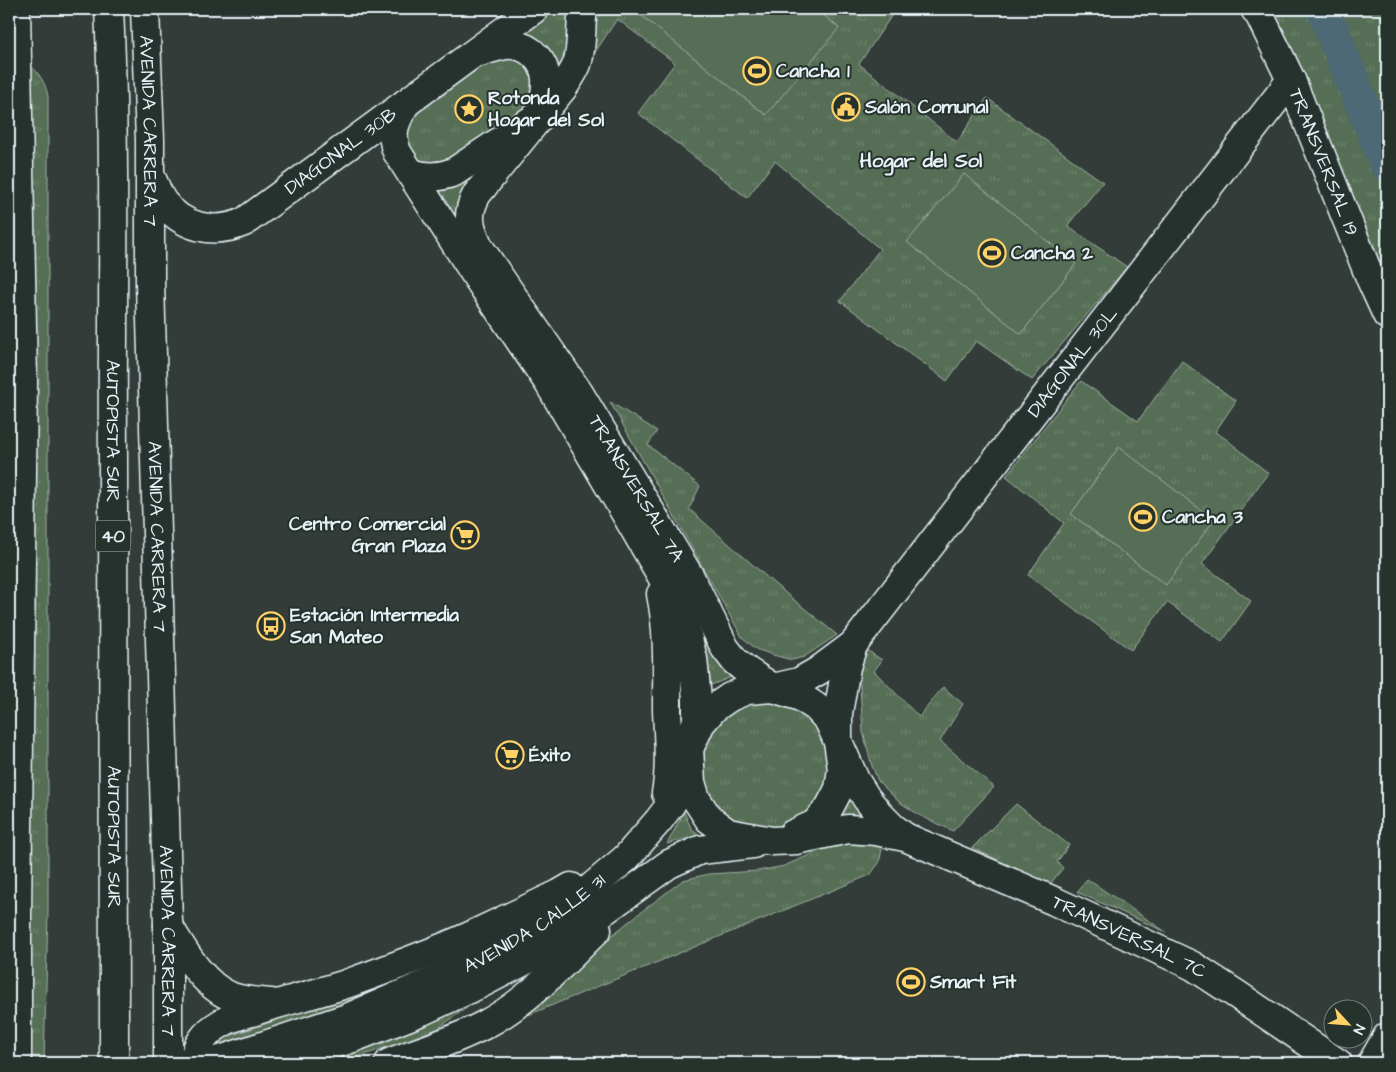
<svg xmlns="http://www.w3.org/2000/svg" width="1396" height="1072" font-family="'Architects Daughter',sans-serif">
	<defs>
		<pattern id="grass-tufts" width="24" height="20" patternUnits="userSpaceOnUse" patternTransform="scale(1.25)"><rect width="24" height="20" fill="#566e54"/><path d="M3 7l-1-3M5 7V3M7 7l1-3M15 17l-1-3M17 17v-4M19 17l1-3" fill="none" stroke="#6e836d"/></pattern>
	</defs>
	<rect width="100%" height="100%" fill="#333c38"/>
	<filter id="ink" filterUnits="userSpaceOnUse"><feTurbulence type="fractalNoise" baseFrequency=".02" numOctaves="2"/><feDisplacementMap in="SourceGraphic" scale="10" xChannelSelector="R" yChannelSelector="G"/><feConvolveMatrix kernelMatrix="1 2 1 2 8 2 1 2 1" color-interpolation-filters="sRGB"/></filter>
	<g filter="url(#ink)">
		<path fill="url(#grass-tufts)" stroke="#9fb0a6" d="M552,9H573L572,48L561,73L552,55L520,34Z
			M597,9H896L859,64L957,142L987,98L1103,182L1067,226L1127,267L1032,380L976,341L947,381L840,301L880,249L775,161L747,198L638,113L675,63L617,19L594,54Z
			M1267,9H1387V277Z
			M488,56L530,59L538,100L440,165L417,164L407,148L404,133L414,110Z
			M27,62C38,72 45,81 48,96V912L44,1063H29L37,376Z
			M485,160L460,231L429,186Z
			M1182,361L1236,401L1215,432L1226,439L1268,473L1202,564L1251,601L1222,642L1167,602L1131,650L1028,575L1064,523L1006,476L1081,381L1138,421Z
			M610,402L657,431L648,445L700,486L689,509L777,586L837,635L804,657L792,660L773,655L756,649L742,637Z
			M695,624L734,676L711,685Z
			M865,649L882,660L874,671L919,717L943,687L963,704L940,741L994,787L953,831L919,815L898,801L878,781L872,766L863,732L859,672Z
			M700 765a65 65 0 1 1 130 0a65 65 0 1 1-130 0Z
			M849,794L869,820L836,817Z
			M1016,804L1069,845L1057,862L1063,868L1050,884L972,848Z
			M684,812L691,828L700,835L667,844Z
			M871,840L882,849L879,863L870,875L499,1027L637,915L683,880L709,874L758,871L784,866L826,848L849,841Z
			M1087,879L1166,932L1077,892Z
			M492,935L421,979L218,1048L221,1039L414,973Z
			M493,989L437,1029L342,1063H310Z"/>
		<path fill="#566e54" stroke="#9fb0a6" d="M633,9H816L839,28L766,115Z
			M964,174L1076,264L1021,334L907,242Z
			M1119,447L1214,520L1166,585L1071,514Z"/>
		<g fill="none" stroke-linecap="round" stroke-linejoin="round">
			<path stroke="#4e6974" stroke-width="34" d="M1323,9L1387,165"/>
			<g stroke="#e8f1f8" stroke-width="31">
				<g id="major">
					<path id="s1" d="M145,9L150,140V283L168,924V1063"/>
					<path id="s2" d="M583,9C580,26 583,47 577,64C574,72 568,80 563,88L477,194C465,215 470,228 479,247L579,393L690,577L725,648L735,661L747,671L773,688L801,697L816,707L829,721L855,780L867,799L880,815L892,827L905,837"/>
					<path id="s3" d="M1255,9L1260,16L1291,80L1371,280L1387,315"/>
					<path id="s4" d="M406,103C396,120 389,132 397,152L480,282L548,382L624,511L676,601L685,627L693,659L697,699V719L689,749L691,782L696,799L709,819L728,833L772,841L796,840L848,829L876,831L905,837L1054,901L1193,966L1236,994L1338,1063"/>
					<path d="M411,173C426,178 439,178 454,172L541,114C543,103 547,91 546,79C545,62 531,47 514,45C503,43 491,49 480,52"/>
					<path id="s5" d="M151,177C155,185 158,195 163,202C183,228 214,235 244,222L534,9"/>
					<path d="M661,594C669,632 667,671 667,709C668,737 671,766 666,793"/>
					<path d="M793,834L815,824L829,808L839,789L842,769L838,741V713L846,667L853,645"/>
					<path d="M168,925C183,950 203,986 232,997C244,1001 258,1002 271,1003"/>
					<path d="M194,1063C194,1047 206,1032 220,1024C229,1018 241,1015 252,1012C283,1001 315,994 346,984C388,969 430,954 470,936C500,922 529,908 559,894L571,887"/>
					<path id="s6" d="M211,1063L347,1018L477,962L541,925L586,892L626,858L659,820L671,804L678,791L683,776L689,749L701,723L714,708L730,697L747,690L773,688L799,682L818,671L853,645L1291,80"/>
					<path d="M277,1063L353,1038L422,1011L482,983L534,956L597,916L669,864L700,850L753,844"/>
					<path d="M389,1063C420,1051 454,1041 484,1025C527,1003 563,963 597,930"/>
					<path d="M1372,1063L1387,1037"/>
				</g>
			</g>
			<g stroke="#e8f1f8" stroke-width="31">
				<g id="highway">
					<path d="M16,9L23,381L17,914V1063"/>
					<path id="s7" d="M109,9C116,159 112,309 113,459C113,661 115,862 114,1063"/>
				</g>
			</g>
			<use href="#major" stroke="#26332d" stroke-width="28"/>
			<use href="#highway" stroke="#26332d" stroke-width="28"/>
		</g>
	</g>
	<defs>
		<g id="stadium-ring" transform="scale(1.4375)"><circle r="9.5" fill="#26332d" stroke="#ffd166" stroke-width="1.5"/><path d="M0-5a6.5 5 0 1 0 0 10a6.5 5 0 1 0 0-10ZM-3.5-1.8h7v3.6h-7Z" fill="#ffd166"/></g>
		<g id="civic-ring" transform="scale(1.4375)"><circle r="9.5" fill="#26332d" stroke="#ffd166" stroke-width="1.5"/><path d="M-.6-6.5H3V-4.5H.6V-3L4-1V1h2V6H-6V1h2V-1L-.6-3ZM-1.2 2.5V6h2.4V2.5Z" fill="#ffd166"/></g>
		<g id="sight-ring" transform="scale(1.4375)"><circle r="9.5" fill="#26332d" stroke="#ffd166" stroke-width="1.5"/><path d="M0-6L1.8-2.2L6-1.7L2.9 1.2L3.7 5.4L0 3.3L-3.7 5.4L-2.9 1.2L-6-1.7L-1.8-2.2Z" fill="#ffd166"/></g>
		<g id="supermarket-ring" transform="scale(1.4375)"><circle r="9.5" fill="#26332d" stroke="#ffd166" stroke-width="1.5"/><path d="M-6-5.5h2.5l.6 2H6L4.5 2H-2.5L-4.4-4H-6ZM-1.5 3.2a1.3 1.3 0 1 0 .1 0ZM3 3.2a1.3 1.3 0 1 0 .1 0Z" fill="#ffd166"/></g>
		<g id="bus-ring" transform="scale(1.4375)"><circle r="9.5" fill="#26332d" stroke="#ffd166" stroke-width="1.5"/><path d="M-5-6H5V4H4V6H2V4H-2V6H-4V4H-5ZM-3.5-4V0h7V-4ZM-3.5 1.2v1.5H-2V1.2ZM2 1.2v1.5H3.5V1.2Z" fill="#ffd166"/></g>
	</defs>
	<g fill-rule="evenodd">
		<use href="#stadium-ring" x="757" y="71"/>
		<use href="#civic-ring" x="846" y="107"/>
		<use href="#sight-ring" x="469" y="109"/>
		<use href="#stadium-ring" x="992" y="253"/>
		<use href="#stadium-ring" x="1143" y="517"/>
		<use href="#supermarket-ring" x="465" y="535"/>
		<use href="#bus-ring" x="271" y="626"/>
		<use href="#supermarket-ring" x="510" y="755"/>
		<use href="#stadium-ring" x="911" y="982"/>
	</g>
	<g text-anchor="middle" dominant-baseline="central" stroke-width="4" stroke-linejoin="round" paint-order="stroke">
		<rect fill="#26332d" stroke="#aeb8bb" stroke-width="1" x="95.5" y="520.5" width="35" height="31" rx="4"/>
		<g font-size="18" font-weight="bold" fill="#e8f1f8">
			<text x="113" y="536">40</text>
		</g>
		<g font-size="19" font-weight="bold" fill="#e8f1f8" stroke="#26332d" text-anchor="start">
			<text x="776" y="71">Cancha 1</text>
			<text x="488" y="98">Rotonda<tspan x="488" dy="22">Hogar del Sol</tspan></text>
			<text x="865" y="107">Salón Comunal</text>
			<text x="1011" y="253">Cancha 2</text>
			<text x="1162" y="517">Cancha 3</text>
			<text x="446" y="524" text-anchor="end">Centro Comercial<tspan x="446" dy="22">Gran Plaza</tspan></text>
			<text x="290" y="615">Estación Intermedia<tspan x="290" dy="22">San Mateo</tspan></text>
			<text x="529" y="755">Éxito</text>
			<text x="930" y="982">Smart Fit</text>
		</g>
		<g font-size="19" fill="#e8f1f8" stroke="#26332d">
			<text stroke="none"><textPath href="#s1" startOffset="122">AVENIDA CARRERA 7</textPath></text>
			<text stroke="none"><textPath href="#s5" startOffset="238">DIAGONAL 30B</textPath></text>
			<text stroke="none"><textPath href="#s3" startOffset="168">TRANSVERSAL 19</textPath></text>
			<text stroke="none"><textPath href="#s6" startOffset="1158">DIAGONAL 30L</textPath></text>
			<text stroke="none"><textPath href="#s7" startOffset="422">AUTOPISTA SUR</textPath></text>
			<text stroke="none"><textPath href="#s2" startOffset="564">TRANSVERSAL 7A</textPath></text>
			<text stroke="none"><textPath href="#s1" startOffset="528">AVENIDA CARRERA 7</textPath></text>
			<text stroke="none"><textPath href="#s7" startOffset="828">AUTOPISTA SUR</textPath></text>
			<text stroke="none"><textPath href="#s6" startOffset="354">AVENIDA CALLE 31</textPath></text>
			<text stroke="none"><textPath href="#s4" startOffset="1256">TRANSVERSAL 7C</textPath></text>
			<text stroke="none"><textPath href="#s1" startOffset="932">AVENIDA CARRERA 7</textPath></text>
		</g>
		<g font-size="20" font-weight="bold" fill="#e8f1f8" stroke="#26332d">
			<text x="921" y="161">Hogar del Sol</text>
		</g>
	</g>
	<rect width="1396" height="1072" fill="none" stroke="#26332d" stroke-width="30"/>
	<rect x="15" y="15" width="1366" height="1042" fill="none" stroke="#e8f1f8" stroke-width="2" filter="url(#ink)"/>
	<g transform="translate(1348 1024) rotate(116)"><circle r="24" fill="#26332d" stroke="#747f7e"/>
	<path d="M0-4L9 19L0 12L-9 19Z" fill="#ffd166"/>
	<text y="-8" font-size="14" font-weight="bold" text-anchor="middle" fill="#e8f1f8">N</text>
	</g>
</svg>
